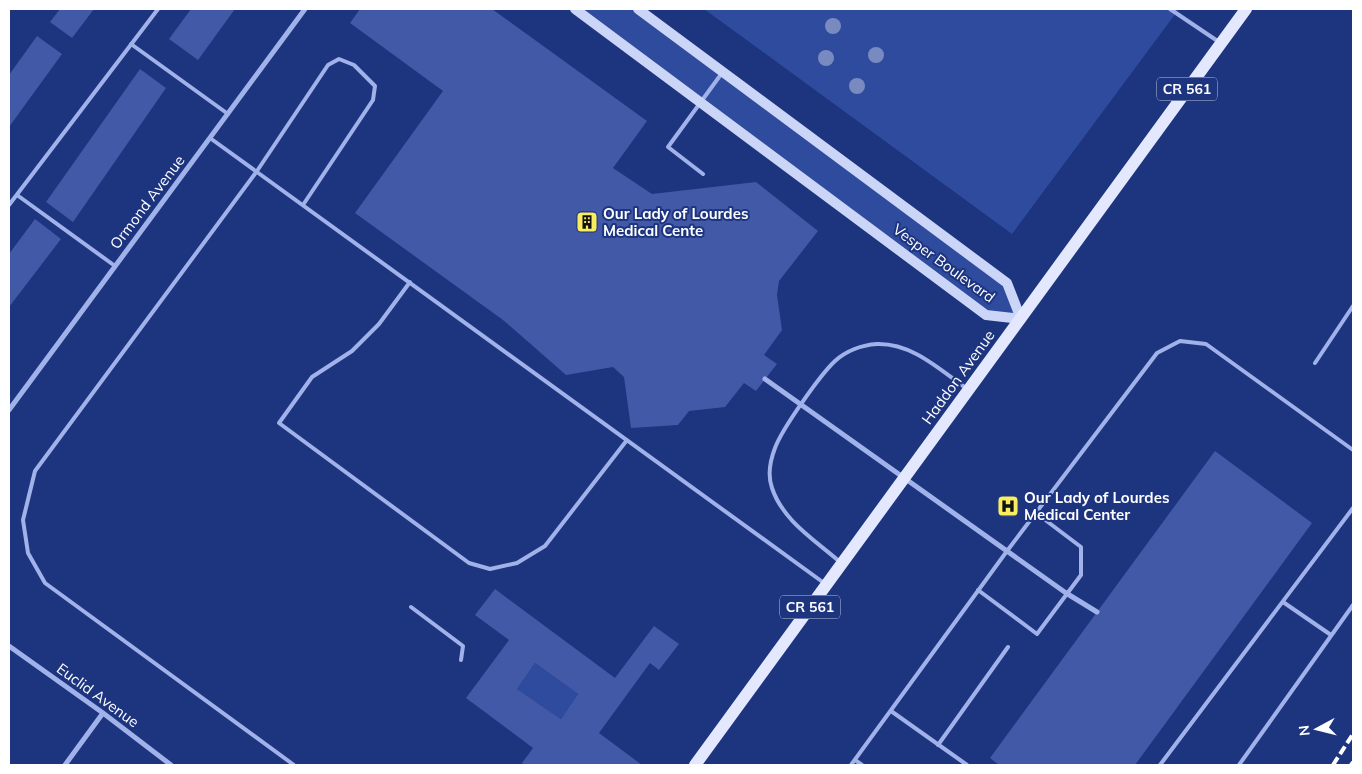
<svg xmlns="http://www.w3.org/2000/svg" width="1362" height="774" font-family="Mulish,sans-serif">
	<rect width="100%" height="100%" fill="#1d347f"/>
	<path fill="#2f4b9e" d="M575,9H638L1007,283L1021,319L986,315Z
		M704,9H1179L1012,234Z
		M535,663L578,694L561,719L517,689Z"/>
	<path fill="#4159a7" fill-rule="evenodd" d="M60,9H94L72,38L50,22Z
		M191,9H235L198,60L169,39Z
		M360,9H492L647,121L613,168L652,194L756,182L818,231L779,281L777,295L782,330L764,355L777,364L756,391L744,383L725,407L689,411L678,425L631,428L624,377L613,367L566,375L503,320L355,213L443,91L350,23Z
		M37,36L62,54L9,127V75Z
		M140,69L166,88L73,222L46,202Z
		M35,219L61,239L9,307V254Z
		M1215,451L1312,523L1135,765H999L990,758Z
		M495,589L615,678L654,626L679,644L659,670L650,663L599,733L642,765H525L522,763L533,748L466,698L509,640L475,615ZM535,663L578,694L561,719L517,689Z"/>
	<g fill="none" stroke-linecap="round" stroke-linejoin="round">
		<path stroke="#a0b2e9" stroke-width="4" d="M1170,9L1219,42
			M131,44L228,114
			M210,138L824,583
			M703,174L668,147L722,73
			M17,195L115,266
			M9,205L158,9
			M410,282L379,324L352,351L312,377L279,423L469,563L490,569L517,563L545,546L627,440
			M1315,363L1353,306
			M840,562C815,540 783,521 772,488C767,474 770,461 775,448C782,429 820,375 835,361C846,351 862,345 877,344C912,343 939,369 966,388
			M978,590L1037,634L1081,575V547L1036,513
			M1283,602L1331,635
			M411,607L463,646L461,660
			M891,711L967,765
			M938,745L1008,647
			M855,760L862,765
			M294,765L45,583L28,553L23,520L35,471L257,171L328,65L339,59L354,65L375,86L373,100L303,205
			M851,765L1007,551L1157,353L1180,341L1206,344L1353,450
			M1160,765L1353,508
			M1239,765L1353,605"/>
		<path stroke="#a0b2e9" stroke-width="5" d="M765,379L1066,593L1097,612
			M9,410L305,9
			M9,646L103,713L171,765
			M65,765L103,713"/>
		<path stroke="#cbd5f7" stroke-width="10" d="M575,9L986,315L1021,319L1007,283L638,9"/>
		<path stroke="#e3e8fe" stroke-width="12" d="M695,765L1246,9"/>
		<path stroke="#fff" stroke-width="4" stroke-dasharray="9 4" stroke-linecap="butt" d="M1333,765L1353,734
			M1351,765L1353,762"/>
	</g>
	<g fill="#798ac1">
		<circle cx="833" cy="26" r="8"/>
		<circle cx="876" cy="55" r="8"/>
		<circle cx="826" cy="58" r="8"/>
		<circle cx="857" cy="86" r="8"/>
	</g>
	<defs>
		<g id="building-square" transform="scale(1.125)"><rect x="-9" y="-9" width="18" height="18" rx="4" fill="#f8ec5f" stroke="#1d347f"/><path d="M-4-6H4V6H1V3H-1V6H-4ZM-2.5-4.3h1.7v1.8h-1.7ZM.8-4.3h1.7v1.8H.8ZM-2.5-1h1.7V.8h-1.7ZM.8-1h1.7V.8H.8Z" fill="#111"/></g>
		<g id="hospital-square" transform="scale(1.125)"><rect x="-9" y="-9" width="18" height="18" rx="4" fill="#f8ec5f" stroke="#1d347f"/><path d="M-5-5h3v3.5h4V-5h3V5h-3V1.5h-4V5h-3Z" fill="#111"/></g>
	</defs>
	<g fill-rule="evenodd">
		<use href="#building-square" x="587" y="222"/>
		<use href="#hospital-square" x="1008" y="506"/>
	</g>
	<g text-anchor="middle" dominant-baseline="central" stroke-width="4" stroke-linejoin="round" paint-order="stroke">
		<g fill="#1d347f" stroke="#bbc2d9" stroke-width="1">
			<rect x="1157" y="77.5" width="60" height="23" rx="4"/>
			<rect x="780" y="595.5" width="60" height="23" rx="4"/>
		</g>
		<g font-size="14" font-weight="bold" fill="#fff">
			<text x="1187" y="89">CR 561</text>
			<text x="810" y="607">CR 561</text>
		</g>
		<g font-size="15" fill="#fff" stroke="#1d347f">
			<text transform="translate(147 202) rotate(-53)">Ormond Avenue</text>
			<text transform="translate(944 263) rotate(36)">Vesper Boulevard</text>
			<text transform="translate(958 377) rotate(-54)">Haddon Avenue</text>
			<text transform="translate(98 695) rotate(36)">Euclid Avenue</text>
		</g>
		<g font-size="15" font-weight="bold" fill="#fff" stroke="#1d347f" text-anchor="start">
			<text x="603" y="213">Our Lady of Lourdes<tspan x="603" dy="17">Medical Cente</tspan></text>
			<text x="1024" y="497">Our Lady of Lourdes<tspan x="1024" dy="17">Medical Center</tspan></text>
		</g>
	</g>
	<rect width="1362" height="774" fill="none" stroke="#ffffff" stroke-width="20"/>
	<g transform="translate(1317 729) rotate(263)" stroke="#1d347f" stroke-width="4" paint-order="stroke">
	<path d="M0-4L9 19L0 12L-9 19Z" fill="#ffffff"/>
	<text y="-8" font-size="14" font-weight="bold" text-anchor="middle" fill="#ffffff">N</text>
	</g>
</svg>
